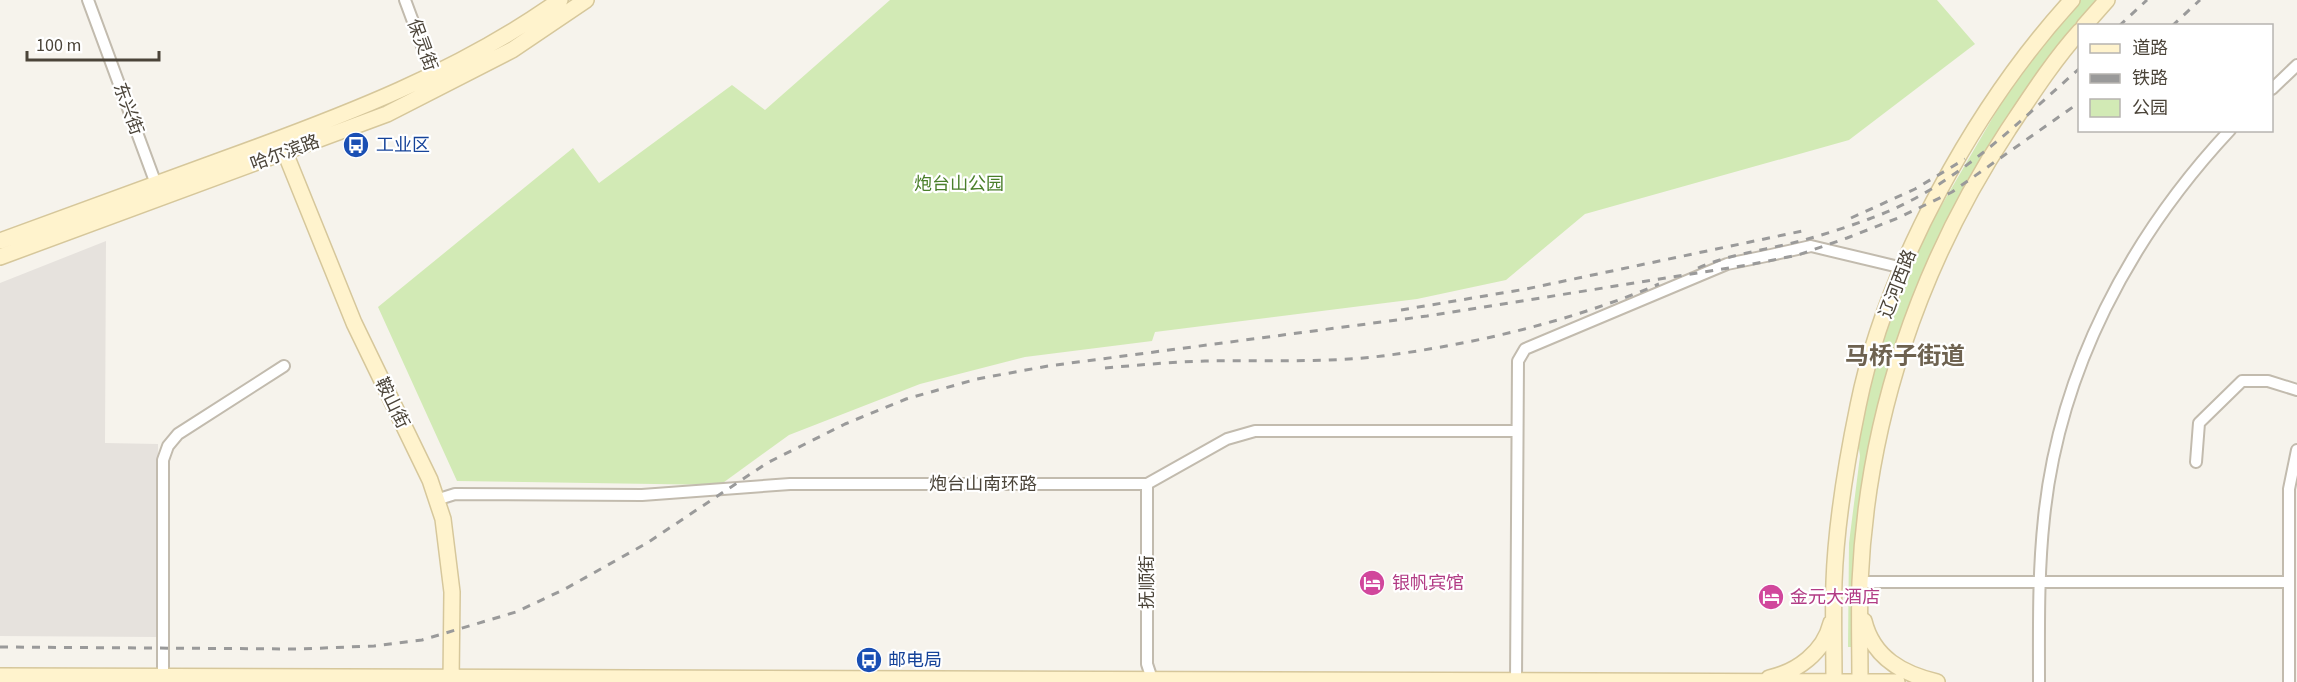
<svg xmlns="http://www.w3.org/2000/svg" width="2297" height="682" font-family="'Source Sans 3','Noto Sans SC',sans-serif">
	<rect width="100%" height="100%" fill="#f6f3ec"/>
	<path fill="#e6e2dd" d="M106,241L105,443L158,444L157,637L0,636V283Z"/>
	<path fill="#d2eab5" d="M890,0H1937L1975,44L1849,140L1585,214L1506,280L1417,299L1155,332L1152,341L1025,357L920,384L789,435L720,485L457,481L378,307L573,148L599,183L732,85L765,110Z
		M2079,0H2099L2009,118L1947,220L1917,288L1887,379L1853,647H1848L1849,543L1860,456L1858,442L1862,416L1889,319L1919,244L2017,76Z"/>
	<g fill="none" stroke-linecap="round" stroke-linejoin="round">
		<g stroke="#c2bbae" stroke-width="14">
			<path id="street" d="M88,0L156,184
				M405,0L434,78
				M2272,89L2297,65
				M2196,462L2199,423L2242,381H2268L2297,390
				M1147,484V664L1153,682
				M436,500L455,494L642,495L790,484H1147L1227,439L1255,431H1517
				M1860,582H2289
				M163,677V460L168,446L178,434L284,366
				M1516,681L1518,361L1525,349L1727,264L1771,255L1811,246L1903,268
				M2039,682C2039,627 2038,573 2044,518C2059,371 2130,237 2230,130
				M2289,682V489L2297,450"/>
		</g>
		<g stroke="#d6c79b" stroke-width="18">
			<path id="secondary" d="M2084,26L2107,0
				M282,145L354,323L430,480L443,519L452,592L451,682
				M0,241C76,213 152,186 227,158C343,116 459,72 560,0
				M0,257L387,114L512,50L586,0
				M1864,621C1873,658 1903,674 1937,682
				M0,676L1897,682
				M1769,678C1797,672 1824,652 1831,623
				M1834,682C1834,649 1833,615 1834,582C1836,524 1846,464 1858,406C1886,267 1976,105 2072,0
				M1860,682C1860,649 1859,615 1860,582C1867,420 1919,265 2008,130C2030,97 2053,61 2080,31"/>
		</g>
		<use href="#street" stroke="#fff" stroke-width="10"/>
		<use href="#secondary" stroke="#fff3cd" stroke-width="15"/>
		<path stroke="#9a9a9a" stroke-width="3" stroke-dasharray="8 8" stroke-linecap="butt" d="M2119,26L2147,0
			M2172,26L2200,0
			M1851,218L1915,189L1965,159
			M1698,268C1730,254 1766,250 1800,241C1823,235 1847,227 1869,219C1953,189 2014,126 2080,68
			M1401,310L1526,289L1807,230
			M1105,368C1139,365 1172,362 1205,361C1264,360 1324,363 1382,356C1476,344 1572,321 1659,284
			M0,647L298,649L374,646L422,640L516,612L565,589L647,543L767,463L845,424L906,399L977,379L1048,366L1427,316L1748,265L1798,255L1847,238L1898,218L1952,192L2080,102"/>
	</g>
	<defs>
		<g id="bus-disc" transform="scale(1.35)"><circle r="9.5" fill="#1a4fb4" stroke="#fff"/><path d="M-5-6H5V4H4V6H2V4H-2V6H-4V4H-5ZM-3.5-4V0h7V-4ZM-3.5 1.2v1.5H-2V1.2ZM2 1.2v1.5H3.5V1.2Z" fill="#fff"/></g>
		<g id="hotel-disc" transform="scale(1.35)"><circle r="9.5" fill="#d1479c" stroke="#fff"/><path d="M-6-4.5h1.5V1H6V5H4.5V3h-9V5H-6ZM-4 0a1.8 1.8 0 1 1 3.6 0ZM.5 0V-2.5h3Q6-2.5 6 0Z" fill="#fff"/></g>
	</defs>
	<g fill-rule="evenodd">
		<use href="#bus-disc" x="356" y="145"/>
		<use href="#hotel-disc" x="1372" y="583"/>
		<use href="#hotel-disc" x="1771" y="597"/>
		<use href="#bus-disc" x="869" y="660"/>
	</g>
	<g text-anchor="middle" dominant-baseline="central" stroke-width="4.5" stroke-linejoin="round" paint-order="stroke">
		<g font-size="18" fill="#4b4439" stroke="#fff">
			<text transform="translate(422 45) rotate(70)">保灵街</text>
			<text transform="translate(128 109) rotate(70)">东兴街</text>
			<text transform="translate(285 153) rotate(-20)">哈尔滨路</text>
			<text transform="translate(1898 284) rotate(-69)">辽河西路</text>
			<text transform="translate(392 403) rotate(64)">鞍山街</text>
			<text x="983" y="484">炮台山南环路</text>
			<text transform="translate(1147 582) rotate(-90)">抚顺街</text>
		</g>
		<g font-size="18" fill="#164399" stroke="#fff" text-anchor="start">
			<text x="376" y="145">工业区</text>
			<text x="888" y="660">邮电局</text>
		</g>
		<g font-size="18" fill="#4a7f2a" stroke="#fff">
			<text x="959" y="184">炮台山公园</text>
		</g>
		<g font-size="18" fill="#b23c85" stroke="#fff" text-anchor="start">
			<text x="1392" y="583">银帆宾馆</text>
			<text x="1790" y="597">金元大酒店</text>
		</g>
		<g font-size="24" font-weight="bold" fill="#6e6250" stroke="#fff">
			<text x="1905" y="356">马桥子街道</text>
		</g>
	</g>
	<rect x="2078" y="24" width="195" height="108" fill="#ffffff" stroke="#b7b4b0" stroke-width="1.5"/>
	<rect x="2090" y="44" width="30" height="9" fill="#fff3cd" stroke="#b7b4b0" stroke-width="1.5"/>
	<text x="2132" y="54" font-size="18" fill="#4b4439">道路</text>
	<rect x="2090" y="74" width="30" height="9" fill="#9a9a9a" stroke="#b7b4b0" stroke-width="1.5"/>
	<text x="2132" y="84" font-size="18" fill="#4b4439">铁路</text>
	<rect x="2090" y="99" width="30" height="18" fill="#d2eab5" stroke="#b7b4b0" stroke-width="1.5"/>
	<text x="2132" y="114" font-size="18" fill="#4b4439">公园</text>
	<path d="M27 51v9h132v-9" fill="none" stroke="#4b4439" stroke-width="3"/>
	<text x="36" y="51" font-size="18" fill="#4b4439" stroke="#ffffff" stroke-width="4.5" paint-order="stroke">100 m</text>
</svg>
